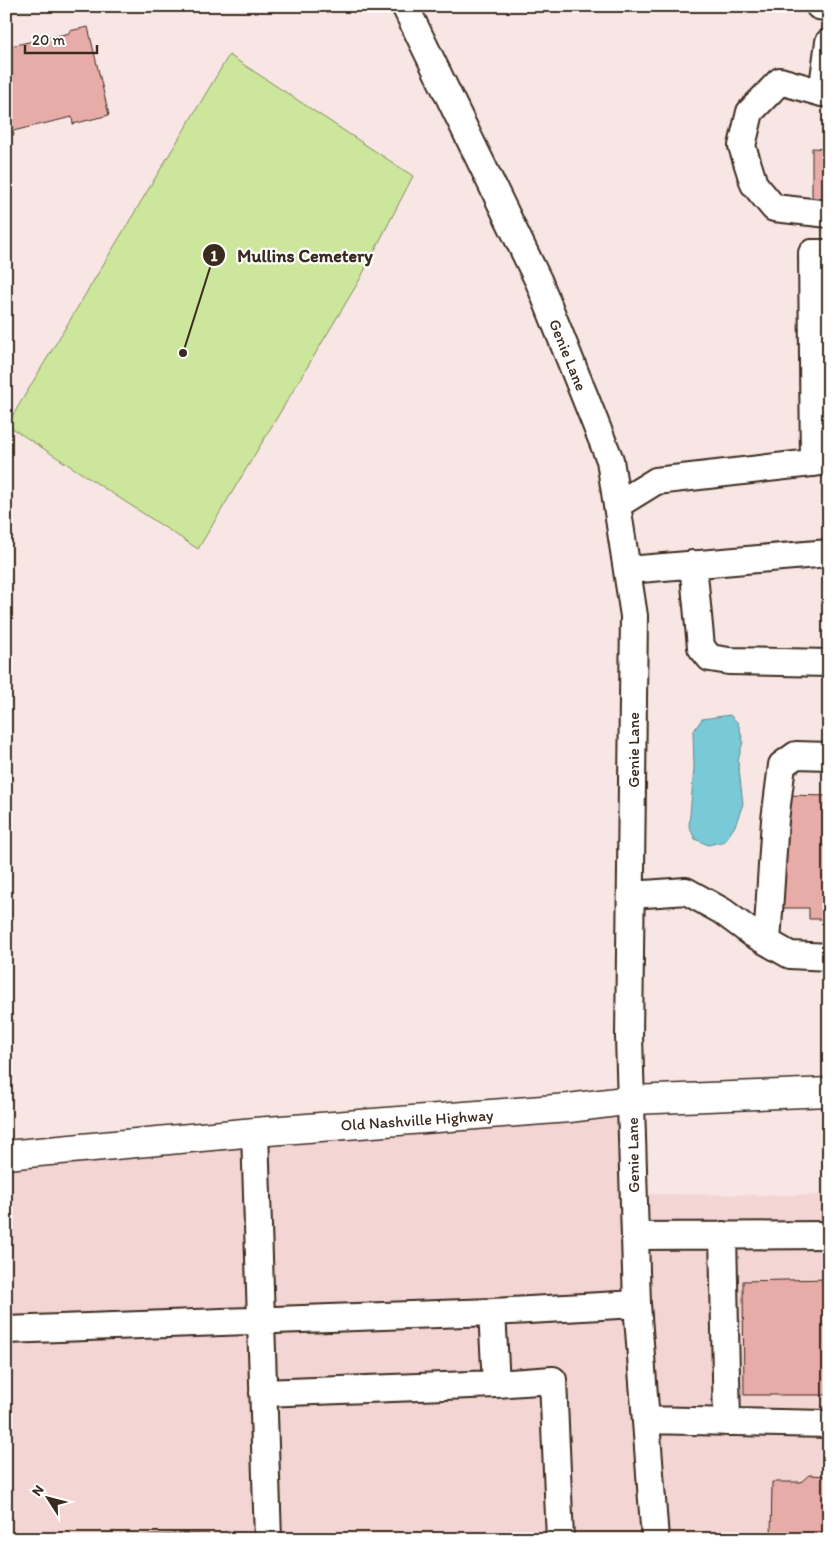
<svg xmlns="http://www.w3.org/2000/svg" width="835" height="1545" font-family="Itim,sans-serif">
	<rect width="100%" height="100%" fill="#f8e6e5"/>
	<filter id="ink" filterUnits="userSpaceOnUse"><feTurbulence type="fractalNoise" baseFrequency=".02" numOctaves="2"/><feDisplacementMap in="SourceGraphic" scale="10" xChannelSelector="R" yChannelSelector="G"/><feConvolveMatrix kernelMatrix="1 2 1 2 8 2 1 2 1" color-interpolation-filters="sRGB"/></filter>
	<g filter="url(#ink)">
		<path fill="#f3d5d3" d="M632,1100L634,1194L829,1195V1539H6V1155Z"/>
		<path fill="#cce69c" stroke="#84885d" d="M229,55L413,176L359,281L198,549L7,425Z"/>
		<path fill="#7ac9d6" stroke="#61898c" d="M730,715L738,723L743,741L738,761L743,804L735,826L725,841L708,845L695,839L689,826L694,768L693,732L702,719Z"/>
		<path fill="#e7aca8" stroke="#3b2a1e" d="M88,27L109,115L73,124L72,117L13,131L14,135L6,136V47L70,33L69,31Z
			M812,148L829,149V201H812Z
			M786,795L829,796V919H809V908H783Z
			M829,1279V1395H744L743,1281Z
			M809,1475L829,1476V1539H771L772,1482H801Z
			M208,1533L209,1539H47Z"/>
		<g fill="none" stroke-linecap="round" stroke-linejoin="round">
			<g stroke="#3b2a1e" stroke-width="30">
				<path id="minor" d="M405,6L539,282L610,460L634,616L629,1037L637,1304L655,1539
					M819,6L829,8
					M822,93L829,42
					M829,93H822L780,81L750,112L742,146L754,184L774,208L829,214
					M814,463L812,253H829
					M617,505L656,481L829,461
					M693,564L701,647L710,658L729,661L829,663
					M628,570L829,553
					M632,895L686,891L722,911L753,934L790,955L829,957
					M767,942L775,820L782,765L796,755L829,756
					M255,1132L268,1539
					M723,1235L727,1422
					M636,1236L829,1235
					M6,1330L492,1312
					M263,1393L496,1384
					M646,1420L829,1424
					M560,1539L553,1380L496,1384L492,1312L637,1304"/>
			</g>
			<g stroke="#3b2a1e" stroke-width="31">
				<path id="major" d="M6,1155L255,1132L569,1108L632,1100L829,1092"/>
			</g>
			<use href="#minor" stroke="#fff" stroke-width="26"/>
			<use href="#major" stroke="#fff" stroke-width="28"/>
		</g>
	</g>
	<g text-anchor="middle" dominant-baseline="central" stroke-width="4.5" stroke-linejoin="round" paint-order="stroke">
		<g font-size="16" fill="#3b2a1e" stroke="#fff">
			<text transform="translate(568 355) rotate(68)">Genie Lane</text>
			<text transform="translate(633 750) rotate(-90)">Genie Lane</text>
			<text transform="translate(417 1120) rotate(-4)">Old Nashville Highway</text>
			<text transform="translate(633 1155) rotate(-91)">Genie Lane</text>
		</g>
	</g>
	<path fill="none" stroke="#3b2a1e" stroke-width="2" d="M183 353L214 255"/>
	<g fill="#3b2a1e" stroke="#fff" stroke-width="2">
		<circle cx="183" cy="353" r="5"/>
		<circle cx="214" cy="255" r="12"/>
	</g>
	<g font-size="15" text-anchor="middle" font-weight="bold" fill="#fff">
		<text x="214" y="261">1</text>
	</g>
	<g font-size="18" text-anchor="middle" font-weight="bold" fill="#3b2a1e" stroke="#fff" stroke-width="4.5" stroke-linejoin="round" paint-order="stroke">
		<text x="305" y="262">Mullins Cemetery</text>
	</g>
	<rect width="835" height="1545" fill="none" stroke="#fff" stroke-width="25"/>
	<rect x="12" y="12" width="810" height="1520" fill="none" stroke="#3b2a1e" stroke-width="2" filter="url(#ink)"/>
	<g transform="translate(48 1498) rotate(306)" stroke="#ffffff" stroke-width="4" paint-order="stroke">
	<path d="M0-4L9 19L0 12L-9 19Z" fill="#3b2a1e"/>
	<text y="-8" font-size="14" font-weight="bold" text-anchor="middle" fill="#3b2a1e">N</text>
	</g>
	<path d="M25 45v8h72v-8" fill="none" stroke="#3b2a1e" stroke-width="2.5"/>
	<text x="32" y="45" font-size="15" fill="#3b2a1e" stroke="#ffffff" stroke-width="4" paint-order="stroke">20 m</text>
</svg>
